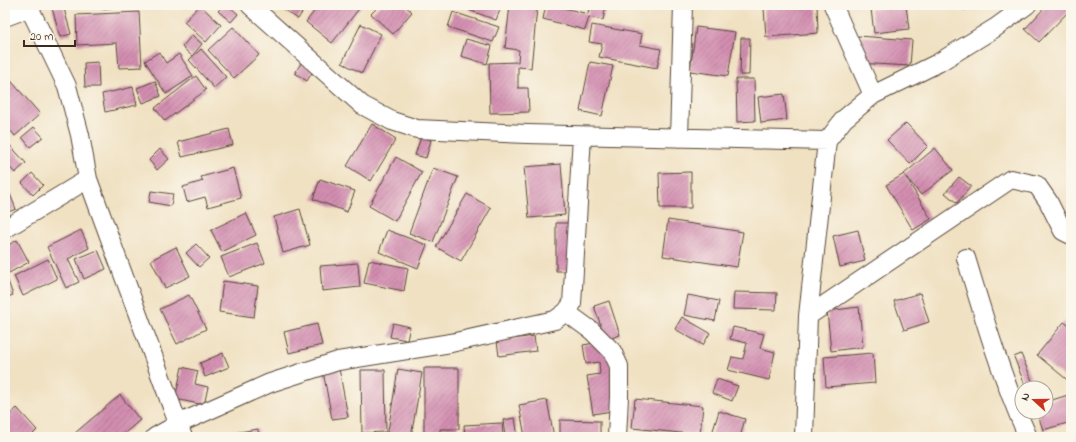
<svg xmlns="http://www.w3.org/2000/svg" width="1076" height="442" font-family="'Indie Flower',sans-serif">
	<defs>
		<pattern id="building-hatch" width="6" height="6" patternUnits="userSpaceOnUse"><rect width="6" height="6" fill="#d38eb1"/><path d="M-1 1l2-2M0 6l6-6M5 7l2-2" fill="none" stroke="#ac748f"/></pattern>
	</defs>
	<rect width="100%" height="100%" fill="#fbf7ec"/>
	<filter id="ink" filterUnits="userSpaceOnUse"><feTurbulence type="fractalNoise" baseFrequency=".025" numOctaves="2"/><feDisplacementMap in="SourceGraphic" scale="8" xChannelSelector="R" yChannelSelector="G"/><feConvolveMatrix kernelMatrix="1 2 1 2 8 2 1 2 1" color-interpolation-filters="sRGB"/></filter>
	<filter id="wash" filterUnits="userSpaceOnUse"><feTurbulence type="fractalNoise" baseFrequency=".012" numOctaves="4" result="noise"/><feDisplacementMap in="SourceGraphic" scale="16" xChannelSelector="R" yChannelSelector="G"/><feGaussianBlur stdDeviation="0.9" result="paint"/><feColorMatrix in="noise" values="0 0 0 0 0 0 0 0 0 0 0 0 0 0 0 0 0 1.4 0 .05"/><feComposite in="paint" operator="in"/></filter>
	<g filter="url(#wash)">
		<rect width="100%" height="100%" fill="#f0e1c2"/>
		<g id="blocks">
			<path fill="url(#building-hatch)" d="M63,5L71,34L60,37L52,8Z
				M101,5H125V6L101,9Z
				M200,5L221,25L206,42L184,22Z
				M224,5H228L238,14L231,22L218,11Z
				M277,5H307L298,19Z
				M319,5H362L332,43L306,22Z
				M380,5H404L412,12L393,34L371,14Z
				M470,5H502L496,20L469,10Z
				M510,5L537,8L531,68L518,67V88H528L529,112L490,113L489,63L518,62L519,50L505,48Z
				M546,5H552L588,14L589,5H606L603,20L589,17L585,30L543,19Z
				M807,5H817L818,33L766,37L764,8Z
				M906,5L909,29L874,33L871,9Z
				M962,5H988V6L963,10Z
				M1047,5H1071V9L1039,42L1025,29Z
				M139,12L142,67L119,68L117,43L77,45L76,15Z
				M453,12L499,27L493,42L448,27Z
				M361,24L381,34L362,73L342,63Z
				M592,25L642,34L640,45L661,49L657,68L599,57L602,44L589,42Z
				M233,27L259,55L234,78L208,50Z
				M696,27L735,32L728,76L690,71Z
				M192,35L202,44L192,56L182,47Z
				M858,36L912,40L910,66L857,63Z
				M741,38H750L749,75H740Z
				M466,39L492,46L487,64L461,56Z
				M201,49L226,77L214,88L189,60Z
				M159,52L166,63L179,54L193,76L166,94L145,61Z
				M98,62L99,87H85L84,63Z
				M590,62L613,66L602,116L580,111Z
				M301,63L313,71L307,81L295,73Z
				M5,74L40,114L15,136L5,124Z
				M196,76L206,90L165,121L155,108Z
				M736,79H754L755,121L737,122Z
				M155,81L161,96L143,103L137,88Z
				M133,87L137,105L105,112L102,94Z
				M784,94L787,120L761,123L758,97Z
				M906,123L928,146L910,164L887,140Z
				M372,124L396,139L371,181L347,166Z
				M34,127L43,137L30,147L22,137Z
				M229,129L233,145L182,157L178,142Z
				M5,134L10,139L7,142L26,163L15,173L5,162Z
				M421,137L431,140L426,158L415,155Z
				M935,148L953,170L921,195L904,174Z
				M160,149L169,159L157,170L149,160Z
				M396,157L422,172L395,221L369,206Z
				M561,164L565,215L529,218L524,167Z
				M233,168L241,198L208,207L205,197L187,202L183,187L203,181L201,177Z
				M433,168L458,177L433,242L409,233Z
				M691,172V208H660L659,173Z
				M32,173L43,185L33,195L22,183Z
				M904,174L931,219L913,230L886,185Z
				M959,177L971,186L957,203L945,193Z
				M320,179L355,191L347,212L313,199Z
				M151,191L173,194L171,206L149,202Z
				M10,194L16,209L5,213V196Z
				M467,194L491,208L461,261L436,247Z
				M300,209L310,245L283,253L274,217Z
				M246,213L256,235L222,252L211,230Z
				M668,220L743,232L737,267L663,256Z
				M556,223H569V271H556Z
				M81,230L89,248L68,259L79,282L66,288L47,247Z
				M387,230L427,245L418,268L379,252Z
				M858,230L865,261L840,267L833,236Z
				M17,240L29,262L9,273L5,266V247Z
				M257,243L265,263L229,277L221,257Z
				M196,244L209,258L199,267L186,253Z
				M176,247L190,276L165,288L151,260Z
				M98,250L106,269L84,279L76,259Z
				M48,259L57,279L23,296L14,276Z
				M369,260L408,268L404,291L364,283Z
				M358,263L360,287L322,291L320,266Z
				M5,273L13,295L5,298Z
				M223,281L258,286L254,317L219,312Z
				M734,292L777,293L776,310L733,309Z
				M920,293L929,322L904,330L894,301Z
				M189,295L206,329L177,344L160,309Z
				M688,295L719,301L715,321L684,315Z
				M609,301L620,335L606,340L594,306Z
				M859,307L863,347L831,351L827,311Z
				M682,317L710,333L703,345L675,329Z
				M1064,322L1071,327V383L1037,355Z
				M393,323L410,327L407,340L390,337Z
				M317,324L322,345L289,353L284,332Z
				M733,327L764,334L760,348L775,352L769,380L728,370L732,357L743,359L747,343L730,339Z
				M534,336L536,351L499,356L497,341Z
				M607,341L618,410L593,414L587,376L600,374L599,362L586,364L583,345Z
				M223,353L229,367L205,377L200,363Z
				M873,353L875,383L826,387L824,357Z
				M1021,354L1035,388H1026L1014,357Z
				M338,363L348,417L332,419L322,366Z
				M182,367L198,371L195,384L208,387L204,405L175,399Z
				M424,368H459V429H440V437H424Z
				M398,369L422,373L411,437H387Z
				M361,370H385L386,432L362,433Z
				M717,379L738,386L732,401L712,393Z
				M1071,394V422L1043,430L1037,412H1046V402Z
				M120,395L140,420L120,437H78L75,433Z
				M635,399L703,406L700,435L632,428Z
				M547,400L554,437H525L519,405Z
				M17,408L37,430L30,437H5V419Z
				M719,411L745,419L740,437H711Z
				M515,418L518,437H505L503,420Z
				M560,420L600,421V437H560Z
				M502,423L503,437H465L464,425Z
				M258,429L259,437H234L233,433Z"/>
		</g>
	</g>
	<g filter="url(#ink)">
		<use href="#blocks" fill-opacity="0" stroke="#564537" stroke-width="1"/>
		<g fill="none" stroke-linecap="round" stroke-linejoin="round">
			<g stroke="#564537" stroke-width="20">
				<path id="minor" d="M28,5L67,86L80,135L88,179L183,437
					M250,5L362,105L392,121L417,129L527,134L827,141
					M833,5L873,95
					M5,17L29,8L32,5
					M679,138L683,5
					M5,229L88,179
					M966,258C984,318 1002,379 1028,437
					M566,312L592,331L612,351L619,366V397L617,437
					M808,316L1011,179L1037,185L1048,201L1063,231L1071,235
					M155,437L178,424L270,383L338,361L451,343L555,320L566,312L572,304L582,136
					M804,437L808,316L827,141L844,119L873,95L938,63L995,28L1027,5"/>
			</g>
			<use href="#minor" stroke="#fff" stroke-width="18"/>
		</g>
	</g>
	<rect width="1076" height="442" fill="none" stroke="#fbf7ec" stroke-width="20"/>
	<g transform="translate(1034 400) rotate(291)"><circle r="19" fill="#fbf7ec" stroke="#aea59a"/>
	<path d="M0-3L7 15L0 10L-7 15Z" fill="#c8321e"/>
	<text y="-6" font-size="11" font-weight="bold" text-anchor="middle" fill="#3b2a1e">N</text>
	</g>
	<path d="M24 40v6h51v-6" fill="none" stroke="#3b2a1e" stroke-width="2"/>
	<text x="30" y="40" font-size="12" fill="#3b2a1e" stroke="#fbf7ec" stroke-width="3" paint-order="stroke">20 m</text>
</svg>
